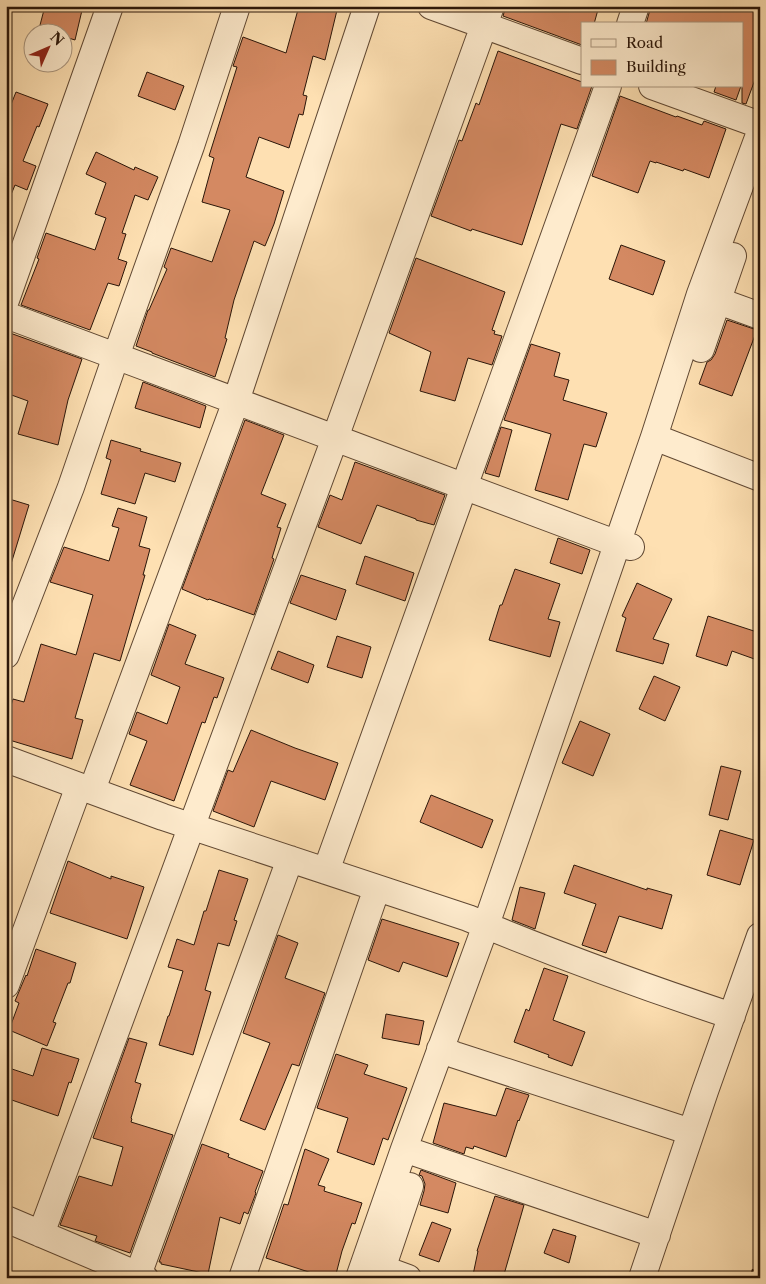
<svg xmlns="http://www.w3.org/2000/svg" width="766" height="1284" font-family="'Libre Caslon Text',serif">
	<rect width="100%" height="100%" fill="#fee0b2"/>
	<filter id="stains"><feTurbulence type="fractalNoise" baseFrequency=".004" numOctaves="4"/><feColorMatrix values="0 0 0 0 .2 0 0 0 0 .09 0 0 0 0 .02 0 0 0 .5 -.17"/></filter>
	<radialGradient id="worn" r=".72"><stop offset=".6" stop-color="#630" stop-opacity="0"/><stop offset="1" stop-color="#630" stop-opacity=".3"/></radialGradient>
	<path fill="#d48962" stroke="#2b1609" d="M45,6H83L75,40L62,36V32H50L39,29Z
		M299,6H338L325,60L313,56L303,95L307,96L303,115L299,114L289,148L259,137L246,177L284,191L274,224L265,246L254,241L234,300L225,338L227,339L215,377L152,353V352L136,346L148,310H149L167,269L164,267L171,248L212,262L230,210L202,202L214,158L209,156L237,67L233,66L243,37L286,53Z
		M506,6H599L594,24H582V45L503,16Z
		M651,6H760V66L746,104L742,103V24H646Z
		M498,51L582,82V86H592L577,129L561,124L522,245L472,229L471,231L431,216L459,140L462,141L476,103L479,105Z
		M147,72L184,86L175,110L138,96Z
		M716,86H741L736,100L714,92Z
		M16,92L48,104L39,127L37,126L23,161L36,166L27,190L15,185L8,202H6V117Z
		M620,96L676,117L677,116L702,125L704,121L726,129L709,178L684,169L683,171L656,162V163L650,161L638,193L592,176Z
		M96,152L134,170L135,167L158,177L148,200L135,195L122,233L126,234L118,259L127,262L119,286L108,283L90,330L21,305L39,259L37,258L46,233L95,250L106,218L95,214L106,183L86,174Z
		M621,245L665,261L653,295L609,279Z
		M416,258L505,292L492,330L495,331L494,334L502,336L492,365L468,358L455,401L420,391L431,352L389,333Z
		M727,320L757,330L732,396L699,384L707,362L711,360L715,354Z
		M10,333L82,359L68,400L58,445L18,434L28,401L6,393V344Z
		M531,344L560,353L554,376L569,380L563,400L607,413L596,447L584,444L568,500L535,490L551,434L504,420Z
		M143,382L206,406L200,428L135,408Z
		M245,420L284,435L261,494L286,504L277,527L281,528L272,558L274,559L254,615L209,599L208,600L182,589Z
		M501,427L512,430L499,477L485,473Z
		M111,440L141,449L140,451L181,463L175,482L145,473L135,504L101,494L111,460L106,458Z
		M355,462L445,495L434,525L416,520V519L377,505L361,544L318,527L330,495L342,500Z
		M6,498L29,505L11,564H6Z
		M118,508L147,517L139,546L150,549L143,575H145L120,661L94,653L75,718L83,720L72,759L6,739V722L13,699L24,702L41,644L76,655L93,595L50,582L64,547L109,561L119,528L112,526Z
		M558,538L590,550L582,574L550,563Z
		M365,556L414,573L405,601L356,584Z
		M515,569L560,584L548,619L560,622L550,657L489,640L500,605H502Z
		M301,575L346,590L336,620L290,603Z
		M637,583L672,599L653,639L669,644L663,664L616,651L626,618L622,616Z
		M708,616L760,633V661L732,651L727,666L696,656Z
		M169,624L196,635L185,664L224,678L217,698L214,697L205,723L202,722L174,801L130,785L147,741L129,734L137,712L167,724L180,687L151,675Z
		M337,636L371,647L362,678L327,667Z
		M278,651L314,665L308,683L271,669Z
		M654,676L680,687L665,721L639,709Z
		M580,721L610,734L593,776L562,763Z
		M251,730L295,748L338,763L325,800L271,781L254,827L213,811L228,770L233,772Z
		M721,766L741,771L728,820L709,815Z
		M431,795L493,820L482,848L420,822Z
		M720,830L754,840L740,885L707,875Z
		M68,861L111,879V876L144,887L127,939L50,913Z
		M574,865L647,890V888L672,895L662,929L619,916L606,953L582,945L596,904L564,893Z
		M219,870L248,879L234,920L237,921L229,946L218,943L205,990L211,992L193,1055L159,1045L168,1016H169L183,971L168,967L177,939L194,945L204,911H206Z
		M520,887L545,893L535,929L512,920Z
		M382,919L459,943L447,977L403,962L399,972L368,960Z
		M278,935L298,943L285,978L325,993L299,1066L292,1064L265,1130L240,1120L270,1043L243,1033Z
		M36,949L76,963L70,983H68L53,1022L56,1023L47,1046L9,1030L19,1003L15,1001L26,975L27,976Z
		M544,968L568,976L553,1020L585,1032L572,1066L548,1057L549,1055L514,1042L526,1009L529,1011Z
		M386,1014L424,1021L419,1045L382,1038Z
		M129,1038L147,1043L135,1082L141,1084L131,1118L132,1119L131,1122L173,1135L130,1253L95,1241L97,1236L60,1225L79,1176L112,1186L123,1147L93,1138Z
		M42,1048L79,1059L71,1083L69,1082L58,1116L6,1098V1067L33,1076Z
		M336,1054L368,1065L364,1074L407,1088L388,1140L383,1138L374,1165L337,1152L348,1118L317,1108Z
		M506,1088L529,1095L519,1121L518,1120L506,1157L474,1146L473,1149L466,1147L464,1154L433,1143L444,1103L496,1116Z
		M202,1144L229,1154L228,1157L263,1171L255,1192L256,1193L248,1214L244,1212L240,1224L220,1217L208,1274L161,1264V1262H159Z
		M305,1149L329,1159L318,1185L325,1187L324,1191L362,1203L355,1224L352,1223L342,1251L335,1278H327L266,1258L284,1204L288,1205Z
		M421,1170L456,1183L448,1213L420,1205L424,1191L425,1184L422,1176L419,1175Z
		M495,1196L524,1205L503,1278H486L473,1275L478,1251H477Z
		M432,1222L451,1229L439,1262L419,1255Z
		M553,1229L576,1236L569,1263L544,1253Z"/>
	<g fill="none" stroke-linecap="round" stroke-linejoin="round">
		<g stroke="#604833" stroke-width="28">
			<path id="minor" d="M431,6L582,61
				M630,24L636,6
				M652,86L760,125
				M702,295L760,316
				M6,300L110,6
				M6,315L618,544L631,547
				M701,349L733,256
				M654,437L760,478
				M6,655L71,487L116,356L191,146L237,6
				M6,759L163,817L468,918C554,954 642,986 732,1016
				M92,790L236,401L367,6
				M326,871L608,86
				M6,985L79,786
				M440,1049L455,1055L691,1132
				M404,1149L657,1235
				M6,1219L145,1278
				M41,1234L335,438L491,6
				M367,1263L408,1278
				M138,1275L290,859
				M242,1278L377,888
				M359,1278L404,1149L486,925L654,437L700,294L760,132
				M379,1278L410,1186
				M642,1278L705,1091L760,936"/>
		</g>
		<use href="#minor" stroke="#feebcd" stroke-width="26"/>
		<path stroke="#2b1609" stroke-width="4" stroke-dasharray="9 9" stroke-linecap="butt" d="M751,1278L760,1252"/>
	</g>
	<rect width="766" height="1284" fill="none" stroke="#fee0b2" stroke-width="25"/>
	<rect x="8" y="8" width="751" height="1269" fill="none" stroke="#2b1609" stroke-width="2.5"/>
	<rect x="12" y="12" width="741" height="1259" fill="none" stroke="#2b1609"/>
	<rect x="581" y="22" width="162" height="65" fill="#feebcd" stroke="#aa967f"/>
	<rect x="591" y="39" width="25" height="8" fill="#feebcd" stroke="#aa967f"/>
	<text x="626" y="48" font-size="15" fill="#2b1609">Road</text>
	<rect x="591" y="60" width="25" height="15" fill="#d48962" stroke="#aa967f"/>
	<text x="626" y="72" font-size="15" fill="#2b1609">Building</text>
	<g transform="translate(48 48) rotate(45)"><circle r="24" fill="#feebcd" stroke="#aa967f"/>
	<path d="M0-4L9 19L0 12L-9 19Z" fill="#8f2418"/>
	<text y="-8" font-size="14" font-weight="bold" text-anchor="middle" fill="#2b1609">N</text>
	</g>
	<rect width="100%" height="100%" filter="url(#stains)"/>
	<rect width="100%" height="100%" fill="url(#worn)"/>
</svg>
